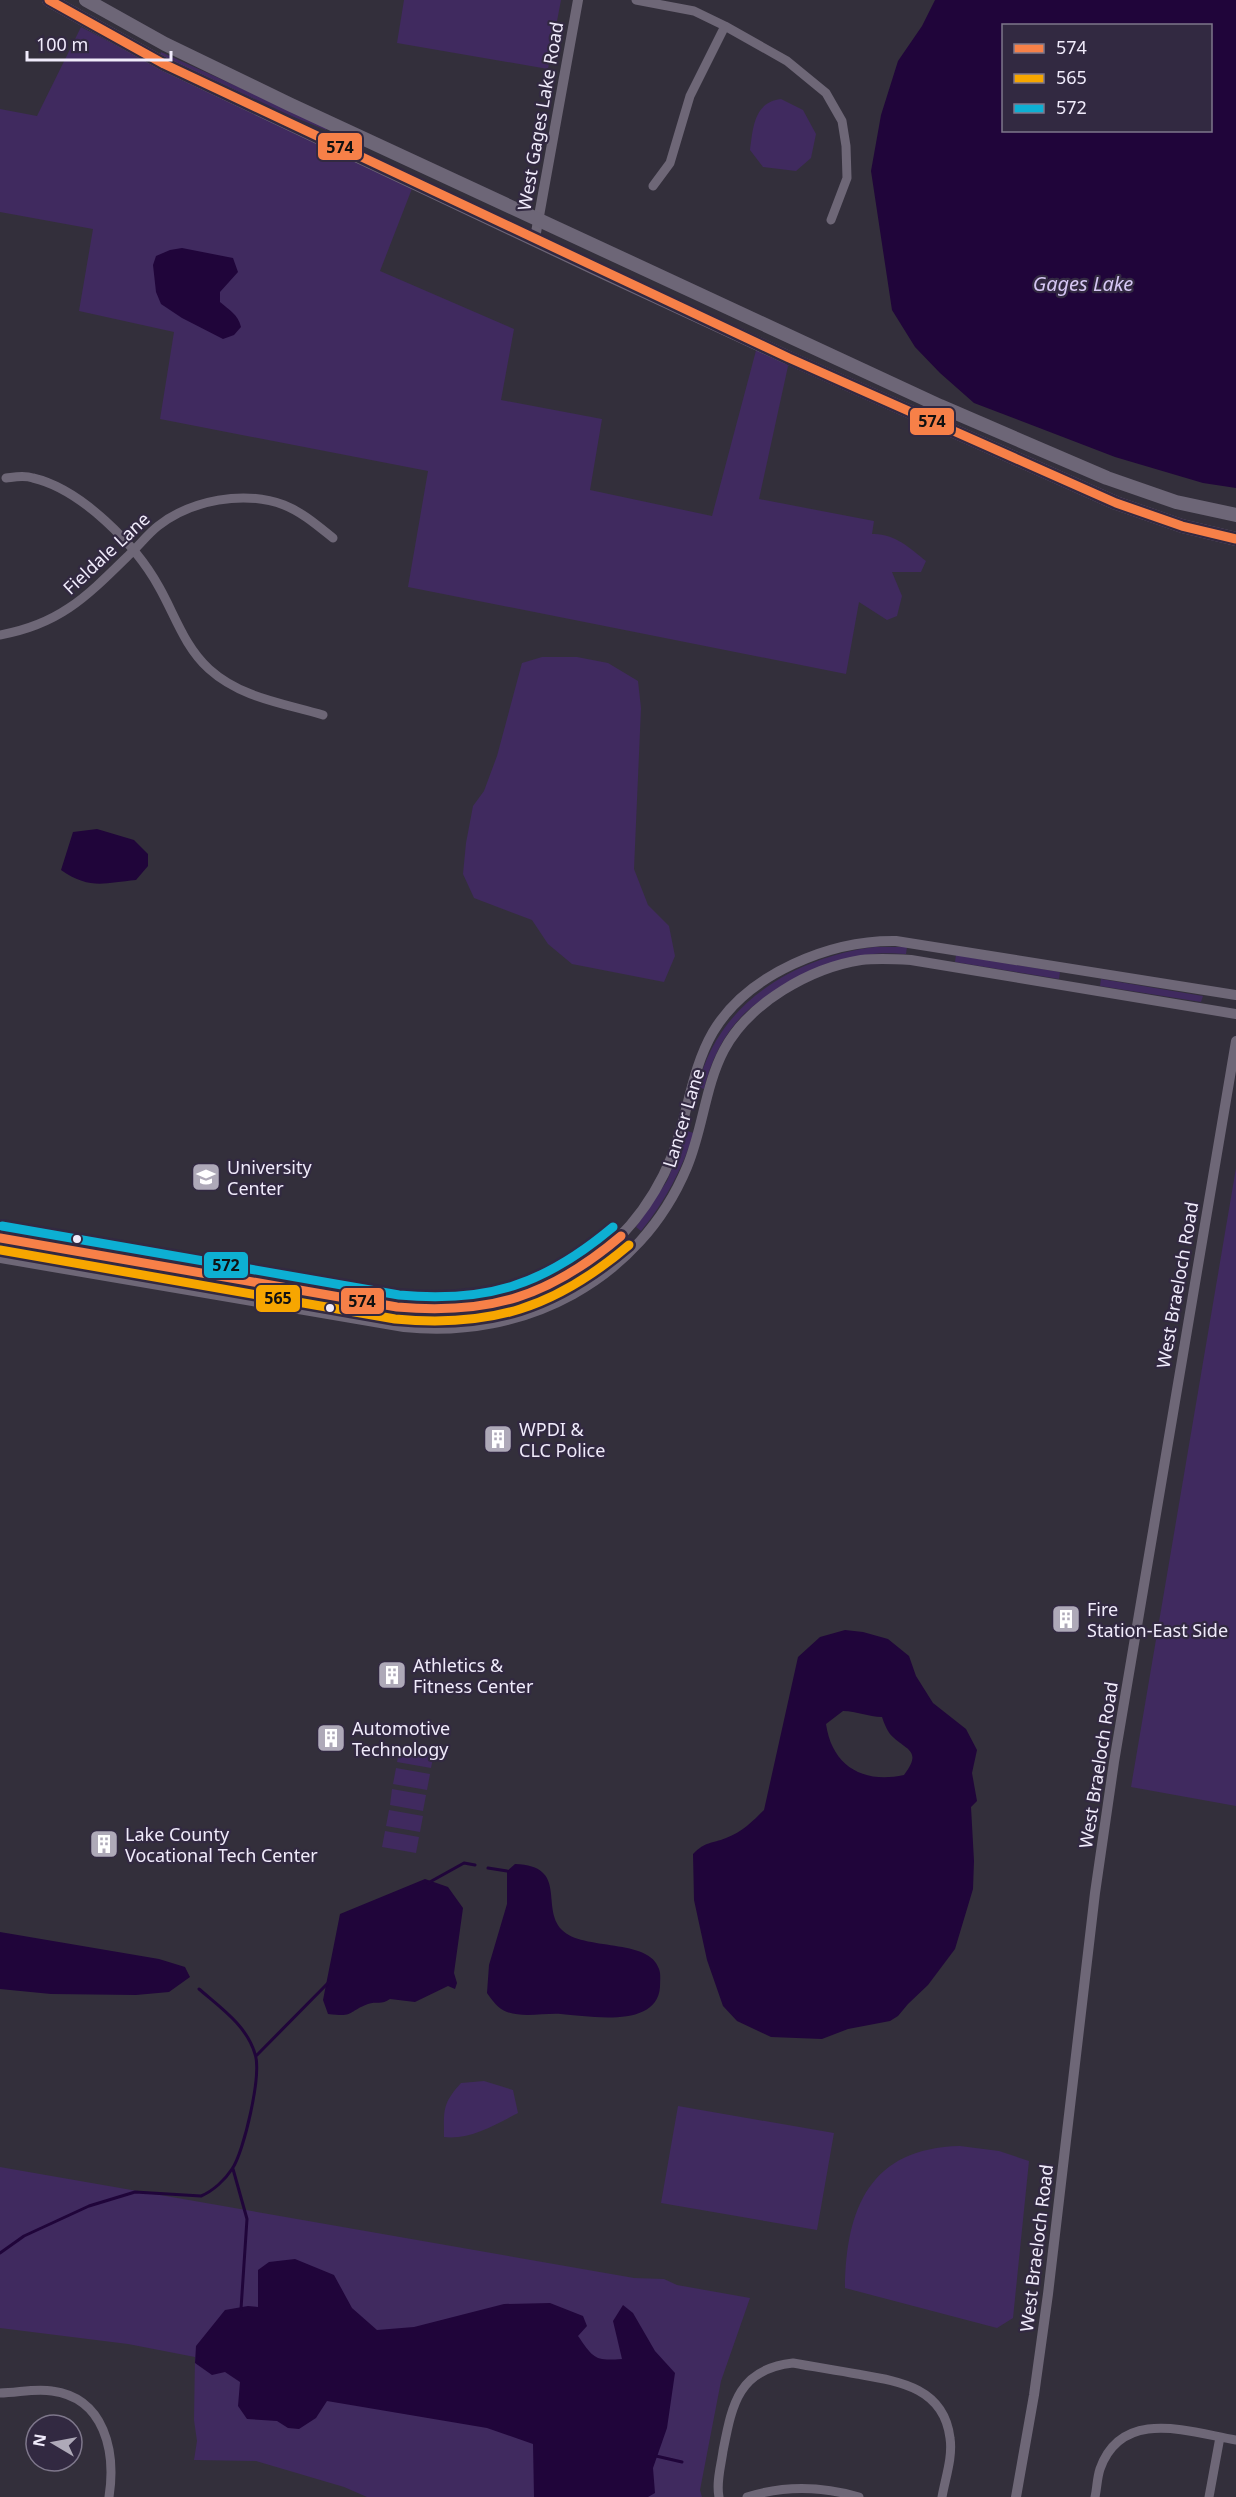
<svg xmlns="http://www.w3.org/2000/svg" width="1236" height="2497" font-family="'Noto Sans',sans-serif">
	<rect width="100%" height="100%" fill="#332f3b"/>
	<path fill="#402a5f" d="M404,0H561L548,69L397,43Z
		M81,27L179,78L413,186L380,271L514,329L501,400L602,419L590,490L712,516L758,343L790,357L759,499L874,521L872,534C894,533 910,548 926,561L921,572H892L902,596L897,616L887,620L859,602L846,674L408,587L428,471L160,419L174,332L79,311L93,229L0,212V109L37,116Z
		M161,52L327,127L326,130L279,111L160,55Z
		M781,99L803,110L816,134L811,158L796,171L763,167L750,150C753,128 754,102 781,99Z
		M542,657H577L608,663L638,681L641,708L634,869L648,905L669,926L675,956L664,982L572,964L548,944L532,920L474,898L463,874L466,843L473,806L484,791L497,756L522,663Z
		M875,947H907L906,954C861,950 840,960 801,980C787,987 772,992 760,1001C730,1021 712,1055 704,1089L698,1087C716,1004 795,957 875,947Z
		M956,955L1060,972L1059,979L955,962Z
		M1101,979L1203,996L1201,1002L1100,986Z
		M687,1131L694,1133C682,1169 665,1202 641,1231L636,1227L667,1181Z
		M1236,1168V1806L1131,1787Z
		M0,1244L31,1250L30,1257L0,1252Z
		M613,1252L617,1257L603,1270L558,1297L556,1290L585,1273Z
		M74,1257L336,1302L334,1310L73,1265Z
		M523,1303L525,1310C474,1323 434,1326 381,1318L382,1311C430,1319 477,1317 523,1303Z
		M400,1747L434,1753L431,1768L397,1762Z
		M396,1768L430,1774L427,1790L393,1784Z
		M392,1789L426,1795L423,1811L390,1805Z
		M389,1810L423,1816L420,1832L386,1826Z
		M385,1831L419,1837L416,1853L382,1847Z
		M484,2081L513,2090L518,2113C495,2125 470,2140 444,2137C444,2110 442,2104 461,2083Z
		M678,2106L834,2133L817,2230L661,2203Z
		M960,2146L999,2151L1029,2161L1013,2318L997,2328L845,2288C846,2208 870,2148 960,2146Z
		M0,2167L634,2278L664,2279L677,2285L750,2298L721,2381L700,2490L702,2497H367L344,2487L256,2461L194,2460L197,2441L194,2420L195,2357L128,2344L0,2328Z"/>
	<path fill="#20053a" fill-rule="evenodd" d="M935,0H1236V488L1203,483L1115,457L974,403L940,373L915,347L892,310L871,171L881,115L898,61L922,26ZM1004,26H1210V130H1004Z
		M182,248L233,258L238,272L220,292V302C229,310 238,314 241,327L234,335L223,339L182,318L161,304L156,292L153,265L156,256L170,250Z
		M97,829L134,840L148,854V866L136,880C104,883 90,890 61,870L73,832Z
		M845,1630L863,1632L888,1639L909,1656L916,1676L933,1703L966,1729L977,1750L972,1773L977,1801L971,1807L974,1861L973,1889L955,1949L928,1985L908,2004L898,2016L890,2021L848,2029L822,2039L771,2037L737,2021L723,2006L707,1960L694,1900L693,1854C706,1841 711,1844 726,1838C742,1832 753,1821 764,1810L798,1657L820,1637ZM843,1711C857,1711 868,1717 882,1717C884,1723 887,1730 890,1734C904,1750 924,1749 904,1775C863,1784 832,1766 826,1724Z
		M515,1864C569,1866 540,1907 562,1930C582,1951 650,1938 659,1969C661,1974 660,1981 660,1987C657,2029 589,2016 561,2014C544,2013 523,2018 507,2012C498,2009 492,2000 487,1993L489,1965L507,1904V1871Z
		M425,1879L448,1887L463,1908L454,1973L457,1983L455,1989L448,1986L415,2002L390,1999C382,2005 376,2001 368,2004C345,2013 356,2017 328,2014L323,2000L340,1914Z
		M0,1932L159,1959L185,1967L190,1977L169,1992L136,1995L51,1994L0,1989Z
		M295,2259L334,2275L352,2308L377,2330L414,2327L504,2304L550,2303L583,2316L587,2326L578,2336C594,2359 595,2361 622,2359L613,2321L623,2305L633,2313L655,2351L675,2373L667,2428L653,2468L655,2493L648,2497H534L533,2444L487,2428L327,2401L316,2418L299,2429L288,2428L277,2421L247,2419L238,2406L240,2382L225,2372L212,2375L195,2363L196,2346L225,2310L248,2306L258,2307V2270L269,2262Z"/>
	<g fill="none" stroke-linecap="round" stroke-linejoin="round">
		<path stroke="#20053a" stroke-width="3" d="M488,1868L507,1871
			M428,1883L464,1863L475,1865
			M256,2056L329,1982
			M233,2169L247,2219L241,2309
			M0,2253L24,2236L89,2206L135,2192L201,2196C213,2191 225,2180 232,2169C244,2152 262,2074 255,2054C247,2026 221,2008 199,1989
			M656,2456L682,2462"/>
		<path stroke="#6e6777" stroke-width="9" d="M636,0L694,11L725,26L787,61L826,93L842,121L846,146L847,178L831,220
			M653,186L670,163L690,96L725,26
			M6,478C15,477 24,475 33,478C81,489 136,545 159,587C175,615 184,646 209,669C241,698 283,703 323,715
			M0,635C62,624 89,594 132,552C141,543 149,533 158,526C191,500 244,490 284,505C302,512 318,526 333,538
			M0,2393C17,2393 35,2388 52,2391C105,2398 116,2452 109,2497
			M719,2497C716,2482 721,2466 723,2451C732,2405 738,2369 793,2363C814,2367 836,2370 857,2374C898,2381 944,2387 950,2438C953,2457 945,2479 942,2497
			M747,2497C785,2485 821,2486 859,2497
			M1095,2497C1097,2488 1097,2478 1100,2469C1122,2407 1189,2432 1236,2440
			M1209,2497L1220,2437"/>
		<path stroke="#6e6777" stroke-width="10" d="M535,238L578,0
			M0,1238L414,1310C527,1316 628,1264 672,1156C688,1115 691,1070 713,1032C748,973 831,940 896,941L1236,995
			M0,1258L404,1327C524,1340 640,1280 687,1167C703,1129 705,1086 724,1050C749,1003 810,968 861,960C878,958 895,959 911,960L1236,1014
			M1016,2497L1034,2395L1048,2294L1095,1893L1114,1762L1236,1041"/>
		<path stroke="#6d6677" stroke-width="14" d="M49,0L164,64L605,273L789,358L1116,503L1182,526L1236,539
			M86,0L165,44L289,104L940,406L1107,478L1176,502L1236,515"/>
		<g stroke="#322941" stroke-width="14">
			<path id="bus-1" d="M49,0L164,64L789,358L1116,503L1182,526L1236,539
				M0,1238L397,1307C490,1315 549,1297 621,1236"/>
		</g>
		<g stroke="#322941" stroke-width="14">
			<path id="bus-2" d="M0,1250L395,1319C491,1328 555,1308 629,1245"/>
		</g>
		<g stroke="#322941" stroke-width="14">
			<path id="bus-3" d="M2,1226L399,1295C488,1303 544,1285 613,1227"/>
		</g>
		<use href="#bus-1" stroke="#f78048" stroke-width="9"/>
		<use href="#bus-2" stroke="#f7a600" stroke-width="9"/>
		<use href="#bus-3" stroke="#0dafd3" stroke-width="9"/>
	</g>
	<defs>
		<g id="school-square" transform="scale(1.5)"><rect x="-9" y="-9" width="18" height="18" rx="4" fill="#aea9b8" stroke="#322941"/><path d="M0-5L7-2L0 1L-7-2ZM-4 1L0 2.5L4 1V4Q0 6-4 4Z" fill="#fff"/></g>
		<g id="building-square" transform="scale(1.5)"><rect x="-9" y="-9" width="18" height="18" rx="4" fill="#aea9b8" stroke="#322941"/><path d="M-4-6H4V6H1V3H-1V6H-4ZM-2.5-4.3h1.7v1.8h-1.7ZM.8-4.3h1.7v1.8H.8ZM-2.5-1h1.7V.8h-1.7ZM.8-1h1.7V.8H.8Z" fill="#fff"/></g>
	</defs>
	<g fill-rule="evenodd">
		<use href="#school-square" x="206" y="1177"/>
		<use href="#building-square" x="498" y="1439"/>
		<use href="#building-square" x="1066" y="1619"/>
		<use href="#building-square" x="392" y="1675"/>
		<use href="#building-square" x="331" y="1738"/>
		<use href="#building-square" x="104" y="1844"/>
	</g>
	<g fill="#f0ebfb" stroke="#322941" stroke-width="2">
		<circle cx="77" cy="1239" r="5"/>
		<circle cx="330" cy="1308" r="5"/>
	</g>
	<g text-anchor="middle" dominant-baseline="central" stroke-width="4.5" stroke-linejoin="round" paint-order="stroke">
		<g font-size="18" fill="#f0ebfb" stroke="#322941">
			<text transform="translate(540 116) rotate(-80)">West Gages Lake Road</text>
			<text transform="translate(106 553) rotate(-43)">Fieldale Lane</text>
			<text transform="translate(683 1118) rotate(-73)">Lancer Lane</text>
			<text transform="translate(1177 1285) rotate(-80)">West Braeloch Road</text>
			<text transform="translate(1098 1765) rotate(-81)">West Braeloch Road</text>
			<text transform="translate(1036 2248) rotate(-83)">West Braeloch Road</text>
		</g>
		<g font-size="18" fill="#f0ebfb" stroke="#322941" text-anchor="start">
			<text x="227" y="1167">University<tspan x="227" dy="21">Center</tspan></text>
			<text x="519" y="1429">WPDI &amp;<tspan x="519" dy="21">CLC Police</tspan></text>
			<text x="1087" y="1609">Fire<tspan x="1087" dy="21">Station-East Side</tspan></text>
			<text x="413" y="1665">Athletics &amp;<tspan x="413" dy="21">Fitness Center</tspan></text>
			<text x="352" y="1728">Automotive<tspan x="352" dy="21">Technology</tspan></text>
			<text x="125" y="1834">Lake County<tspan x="125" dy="21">Vocational Tech Center</tspan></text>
		</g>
		<g font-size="20" font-style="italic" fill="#d5c6f3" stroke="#322941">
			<text x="1083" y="283">Gages Lake</text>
		</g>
	</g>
	<g stroke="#322941" stroke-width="2">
		<rect x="317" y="132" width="46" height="29" rx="6" fill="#f78048"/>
		<rect x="909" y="407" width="46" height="29" rx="6" fill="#f78048"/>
		<rect x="203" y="1251" width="46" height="28" rx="6" fill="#0dafd3"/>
		<rect x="255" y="1284" width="46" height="29" rx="6" fill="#f7a600"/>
		<rect x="340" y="1287" width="45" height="28" rx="6" fill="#f78048"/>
	</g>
	<g font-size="16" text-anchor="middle" font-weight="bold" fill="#111">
		<text x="340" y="153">574</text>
		<text x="932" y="427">574</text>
		<text x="226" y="1271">572</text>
		<text x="278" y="1304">565</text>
		<text x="362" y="1307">574</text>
	</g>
	<rect x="1002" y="24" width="210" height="108" fill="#322941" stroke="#7e778b" stroke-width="1.5"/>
	<rect x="1014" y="44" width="30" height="9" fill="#f78048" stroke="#7e778b" stroke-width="1.5"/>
	<text x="1056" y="54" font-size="18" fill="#f0ebfb">574</text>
	<rect x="1014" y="74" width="30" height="9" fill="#f7a600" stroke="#7e778b" stroke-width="1.5"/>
	<text x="1056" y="84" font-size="18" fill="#f0ebfb">565</text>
	<rect x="1014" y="104" width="30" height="9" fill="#0dafd3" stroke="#7e778b" stroke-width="1.5"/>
	<text x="1056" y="114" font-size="18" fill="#f0ebfb">572</text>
	<g transform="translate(54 2443) rotate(280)"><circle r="28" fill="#322941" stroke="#7e778b" stroke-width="1.5"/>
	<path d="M0-4.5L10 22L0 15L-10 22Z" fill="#aea9b8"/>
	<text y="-9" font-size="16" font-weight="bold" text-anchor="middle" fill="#f0ebfb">N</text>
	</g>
	<path d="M27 51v9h144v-9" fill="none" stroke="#f0ebfb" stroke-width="3"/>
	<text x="36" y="51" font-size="18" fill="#f0ebfb" stroke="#322941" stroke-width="4.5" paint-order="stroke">100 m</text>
</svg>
